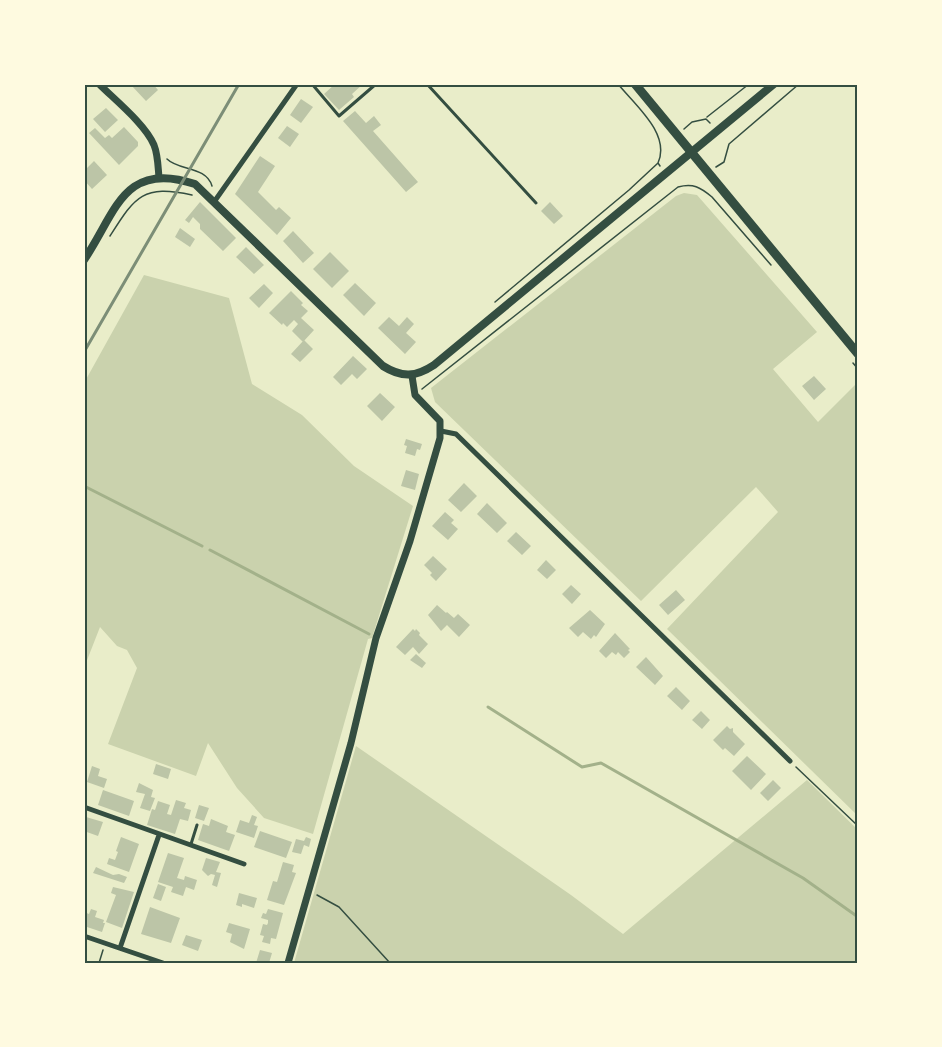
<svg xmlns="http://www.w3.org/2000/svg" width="942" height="1047" font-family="'PT Sans Narrow',sans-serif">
	<rect width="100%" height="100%" fill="#e9edc9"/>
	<path fill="#cad2ad" d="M684,193L697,195L817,332L773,369L818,422L858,382V816L667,629L778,512L756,487L641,601L435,402L431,388L676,196Z
		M144,275L229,298L252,384L302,415L354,466L413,506L372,638L368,639L313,834L264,818L237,788L208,743L196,776L108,744L137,668L127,650L117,646L100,627L84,668V383Z
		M356,746L571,895L623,934L807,780L858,830V963H294Z"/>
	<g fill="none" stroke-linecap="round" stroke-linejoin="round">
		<path stroke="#a3b18a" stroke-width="3" d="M84,486L202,546
			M210,550L369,634
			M488,707L582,767L601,763L803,878L858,917"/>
	</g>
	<path fill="#bcc5a7" d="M132,84H153L158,90L146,101L131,85Z
		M335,84H363L352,94L354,97L339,110L324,94Z
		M301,99L313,107L301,123L290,115Z
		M106,108L118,120L105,132L93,119Z
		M355,111L366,123L374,116L381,125L373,131L418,182L406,192L343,121Z
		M287,126L299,134L290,147L278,138Z
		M124,127L138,142V146L119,165L89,133L95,128L105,138L109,135L112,138Z
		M260,156L275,166L258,192L276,210L279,207L291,218L277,235L235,194Z
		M94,161L107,175L92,189L84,180V171Z
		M200,202L236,238L223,251L200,229V224L193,217L189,223L185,220Z
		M550,202L563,216L554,224L541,211Z
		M180,228L195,239L190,247L175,237Z
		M293,231L314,253L303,263L283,241Z
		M246,247L264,265L254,274L236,257Z
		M330,252L349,271L332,288L313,269Z
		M355,283L376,303L364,316L343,295Z
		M264,284L273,293L259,308L249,298Z
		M291,291L303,303L301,305L308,311L301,318L314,330L303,342L292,331L298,324L294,320L287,327L283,323L282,325L269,313Z
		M389,317L399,326L407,317L414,324L406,333L416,342L405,354L378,328Z
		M304,340L313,349L300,362L291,354Z
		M353,356L367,369L357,379L352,374L341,385L333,377Z
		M814,376L826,389L814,400L802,386Z
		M380,393L395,407L382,421L367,406Z
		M406,439L422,444L420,450L417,449L415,456L405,453L407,446L404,445Z
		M406,470L419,474L415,490L401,486Z
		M464,483L477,496L461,512L448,500Z
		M487,503L507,523L497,533L477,514Z
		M445,512L454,520L451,523L458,529L448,540L432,526Z
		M516,532L531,546L522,555L507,541Z
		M433,556L447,569L436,581L430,575L432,573L424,565Z
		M546,560L556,570L547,579L537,570Z
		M571,585L581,594L572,604L562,594Z
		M676,590L685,600L668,615L659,605Z
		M437,605L446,613L447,612L454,618L458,614L470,625L459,637L447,625L441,631L428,615Z
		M590,610L605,624L596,637L594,635L591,639L583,632L578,637L569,628Z
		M413,629L415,631L416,629L420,633L419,635L428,644L419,654L413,647L405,655L396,647Z
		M615,633L630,649L628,650L630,652L624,658L618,652L616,655L612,652L606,658L599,651Z
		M416,654L426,663L422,668L410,660Z
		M646,657L663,676L655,685L636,667Z
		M676,687L690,701L682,710L667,696Z
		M701,711L710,720L702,729L692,720Z
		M727,726L730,729L733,728V732L745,744L734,756L725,748L723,750L713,740Z
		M747,756L766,774L751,790L732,771Z
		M156,764L171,769L168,779L153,774Z
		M92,766L100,769L98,776L107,779L104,788L87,782Z
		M773,780L781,788L768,801L760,793Z
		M139,783L153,790L151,797L155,798L150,811L140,808L145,794L136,792Z
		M103,790L134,801L129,816L98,805Z
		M176,800L186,803L184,808L191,810L188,821L180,819L175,834L147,825L152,809L155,810L158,801L170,805L167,814L171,815Z
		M199,805L209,808L204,821L195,818Z
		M252,815L257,817L254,825L258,826L254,838L236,832L240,820L249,823Z
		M86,817L103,822L98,836L84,831V821Z
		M211,819L228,826L226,832L235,835L229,851L198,840L203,824L209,826Z
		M260,831L292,842L286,858L254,847Z
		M121,837L139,844L129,872L107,864L109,858L115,860L118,852L116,851Z
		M306,837L311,839L309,847L304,845L301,854L292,852L296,839L304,841Z
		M168,853L184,858L177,878L184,880L185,876L197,880L194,890L186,887L183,896L171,892L173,887L158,882Z
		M206,858L220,862L216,872L221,873L217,887L212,885L215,875L211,874L208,876L202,870Z
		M283,862L294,865L292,872L296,873L284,905L267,900L273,881L277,882Z
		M96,867L113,875L119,874L127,877L124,883L93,873Z
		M158,884L166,887L161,901L153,898Z
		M113,887L134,892L122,928L106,922L116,895L111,893Z
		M239,893L257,898L254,908L242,904V907L236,905Z
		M150,907L180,918L171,943L141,934Z
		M91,909L97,911L95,917L104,920L103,923H105L102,932L84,926V912L89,914Z
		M268,909L283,913L276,939L271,938L270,944L262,942L264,936L260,935L263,924L267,925L268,923V920L261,918L263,913L266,914Z
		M229,923L250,929L244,949L230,942L232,934L226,932Z
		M186,935L202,940L198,951L182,945Z
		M260,950L272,953L269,963H256Z"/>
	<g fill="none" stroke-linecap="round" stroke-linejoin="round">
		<path stroke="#344e41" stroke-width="1.5" d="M618,84C635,105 671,134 658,163L660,166
			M707,117L749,84
			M684,129L692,122L706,119L710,123
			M167,159C179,171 206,166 212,186
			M716,167L724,162L729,144L799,84
			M110,236C135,197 142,184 192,195
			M495,302L629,190L658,163
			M853,363L858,369
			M422,389L678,187C693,183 700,187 712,197L771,265
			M796,767L858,826
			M317,895L339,907L390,963
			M99,963L103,950"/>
		<path stroke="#344e41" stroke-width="3" d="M312,84L339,116L376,84
			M427,84L536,203
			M191,844L197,825"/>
		<path stroke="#344e41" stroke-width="5" d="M214,202L297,84
			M441,431L456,434L790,761
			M84,807L244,864
			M84,936L163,963
			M120,948L159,835"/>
		<path stroke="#344e41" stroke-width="7" d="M99,84C115,100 145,124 154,145C158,155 158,166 159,178
			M288,963L351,743L376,638L410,541L440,438V421L415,395L412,376"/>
		<path stroke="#344e41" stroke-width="8" d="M84,260C116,213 123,160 195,184L383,366C402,378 416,377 434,365L774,84"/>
		<path stroke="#344e41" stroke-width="9" d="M635,84L858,354"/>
		<path stroke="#7c8e77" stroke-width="3" d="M84,352L239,84"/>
	</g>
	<rect width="942" height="1047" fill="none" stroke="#fefae0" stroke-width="171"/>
	<rect x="86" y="86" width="770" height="876" fill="none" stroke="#344e41" stroke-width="2"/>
</svg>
